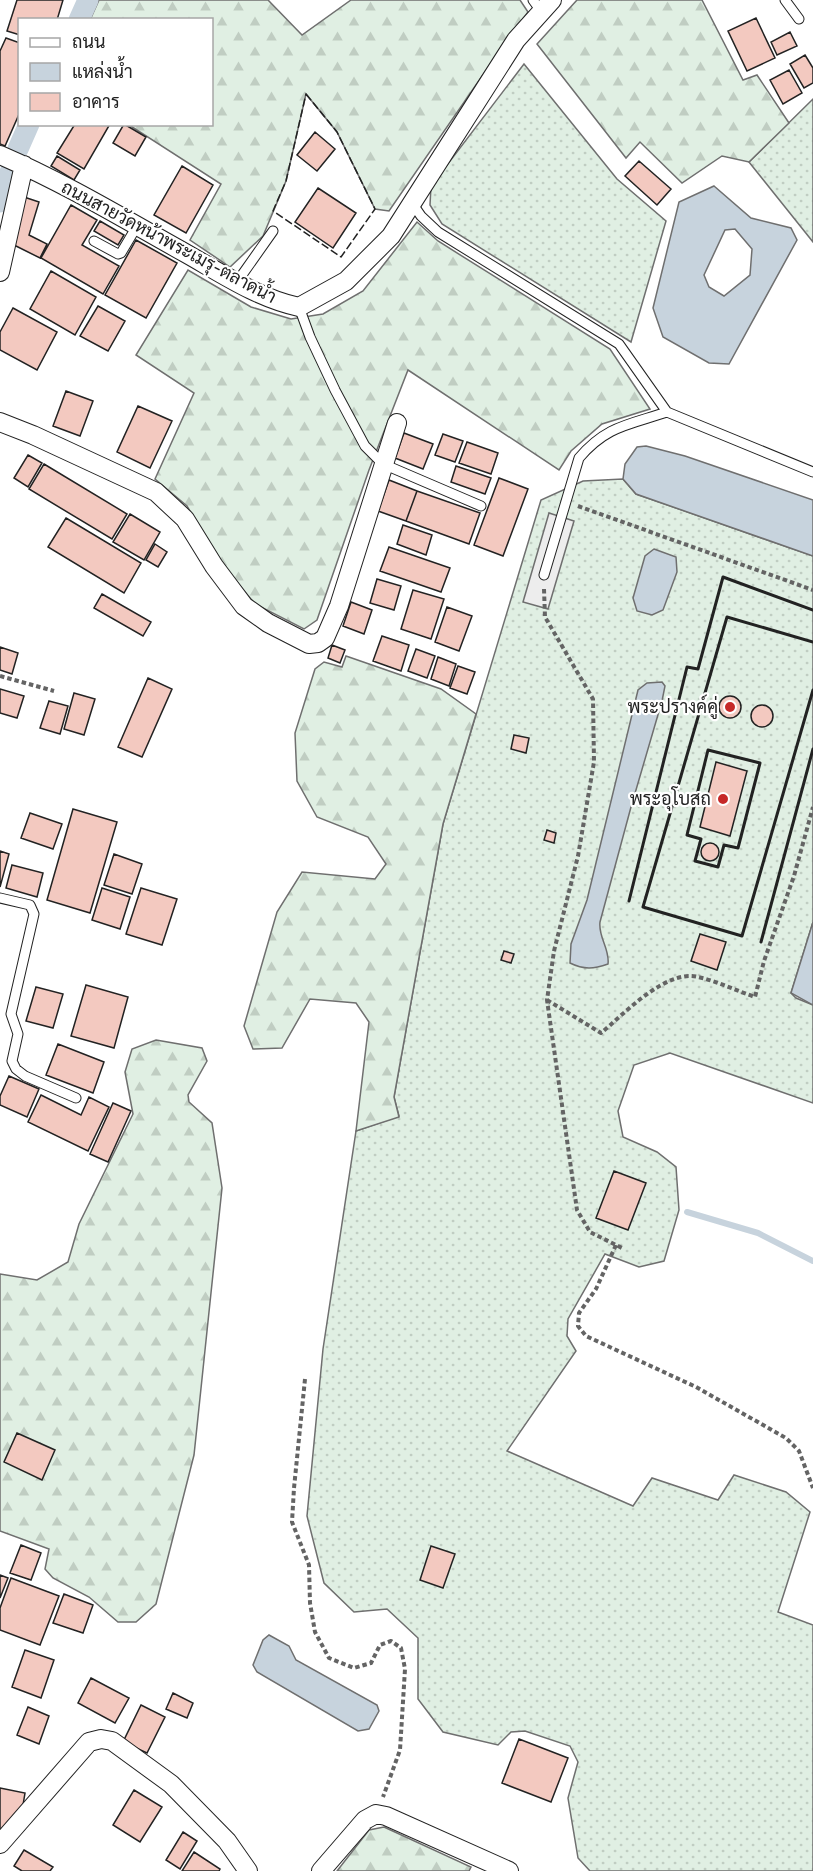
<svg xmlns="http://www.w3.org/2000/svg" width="813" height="1871" font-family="'Libre Baskerville',Sarabun,serif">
	<defs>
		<pattern id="grass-dots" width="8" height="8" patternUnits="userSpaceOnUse" patternTransform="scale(1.5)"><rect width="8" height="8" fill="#e0efe3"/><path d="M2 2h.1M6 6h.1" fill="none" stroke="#c0cdc2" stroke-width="1.8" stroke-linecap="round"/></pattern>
		<pattern id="forest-firs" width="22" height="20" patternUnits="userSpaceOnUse" patternTransform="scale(1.5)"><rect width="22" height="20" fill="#e0efe3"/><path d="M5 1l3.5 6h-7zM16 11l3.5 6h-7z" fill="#c0cdc2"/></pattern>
	</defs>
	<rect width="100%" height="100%" fill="#fff"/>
	<path fill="url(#grass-dots)" stroke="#6f6f6f" stroke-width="1.5" d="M524,64L617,179L666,221L631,342L442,224L430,205L431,186Z
		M813,99V242L749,162Z
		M623,479L636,494L813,556V922L791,993L796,998L813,1005V1103L670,1053L634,1065L618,1111L623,1137L657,1152L676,1167L679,1210L664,1261L639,1267L605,1254L568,1319L567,1336L576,1351L507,1451L633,1506L652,1478L718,1500L734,1475L786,1492L810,1512L778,1612L813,1625V1871H590L578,1858L568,1798L578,1762L570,1746L525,1731L511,1732L498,1745L443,1732L418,1699V1638L387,1609L354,1612L324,1583L307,1516L323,1349L356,1131L399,1116L394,1097L443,824L541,500L583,481Z"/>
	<path fill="url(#forest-firs)" stroke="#6f6f6f" stroke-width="1.5" d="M99,0H268L302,35L351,0H520L528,12L507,40L389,211L375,209L337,132L306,94L286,181L263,236L230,267L190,240L221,184L129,125L212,124V20H90Z
		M577,0H702L743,80L757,75L789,123L749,162L722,156L682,183L640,142L626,158L537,44Z
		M417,222L438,241L610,349L650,409L602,424L571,451L559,470L408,370L369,470L317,620L304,629L255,604L218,559L187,506L155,479L194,393L136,355L188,270L251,307L291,319L323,314L363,291Z
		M346,656L441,689L476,714L443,824L394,1097L399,1117L356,1131L369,1022L356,1003L310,999L282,1048L253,1049L244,1026L277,912L302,872L375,879L386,864L368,837L317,817L297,781L295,733L315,669L324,662L342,667Z
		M156,1040L202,1048L207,1061L188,1095L189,1102L212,1123L222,1188L194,1455L156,1604L136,1622H118L89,1597L53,1578L45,1569L49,1549L0,1531V1274L37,1280L68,1262L79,1224L133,1114L125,1072L132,1049Z
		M384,1827L471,1867L469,1871H337L369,1830Z"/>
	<path fill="#ededed" stroke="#6f6f6f" stroke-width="1.5" d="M549,513L574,521L548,609L523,602Z"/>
	<path fill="#c7d3dd" stroke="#6f6f6f" stroke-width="1.5" fill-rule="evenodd" d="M714,186L751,218L791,228L797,240L729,364L709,363L663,337L653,308L679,202ZM735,229L752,249L750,275L724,296L709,287L704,275L725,230Z
		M646,446L685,456L813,500V556L636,494L623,479L625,464L637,447Z
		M654,549L676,557L677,572L663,610L652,615L637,611L633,598L645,556Z
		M662,682L665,686L662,701L631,807L600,922C598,937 610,949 608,964C594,969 584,970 570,963L571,944L587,900L638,690L647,683Z
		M813,922V1005L791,993Z
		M269,1635L289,1646L296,1660L377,1705L379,1711L369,1729L358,1731L257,1672L253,1665L263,1640Z"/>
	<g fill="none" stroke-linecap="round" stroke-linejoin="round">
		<path stroke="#c7d3dd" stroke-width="6" d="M687,1212L758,1233L813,1261"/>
		<path stroke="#c7d3dd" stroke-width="21" d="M79,20L88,0
			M18,149L29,124
			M0,202L10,172"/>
	</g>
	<path fill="#f3c9c0" stroke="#222" stroke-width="1.5" d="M17,0H63L57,20H20V35L7,31Z
		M756,18L775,58L747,71L728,31Z
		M790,32L797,46L777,55L771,42Z
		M6,38L20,43V112L5,146L0,144V51Z
		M805,55L813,68V83L804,88L790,64Z
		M789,70L802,93L783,104L770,80Z
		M75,124H110L84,169L57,153Z
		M124,124L146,137L135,156L113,143Z
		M315,132L335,149L317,171L297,155Z
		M57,156L80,170L74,180L51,166Z
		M639,161L671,189L657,205L625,176Z
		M182,166L213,185L186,233L154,215Z
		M318,188L356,213L333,248L295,222Z
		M24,197L39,202L29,235L47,244L40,258L10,243Z
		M71,205L97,220L82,245L119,266L103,294L41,258Z
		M100,221L124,235L118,245L94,231Z
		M136,240L177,263L146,318L105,295Z
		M51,271L96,297L75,335L30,309Z
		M98,306L125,321L108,351L80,336Z
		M13,308L57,332L37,370L0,350V332Z
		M66,391L93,401L80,436L53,426Z
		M138,406L172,421L150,468L117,452Z
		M404,433L433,444L423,469L395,458Z
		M443,434L463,441L455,462L435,455Z
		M467,442L498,453L491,474L459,463Z
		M28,455L42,463L28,487L14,478Z
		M44,464L127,514L112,539L29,489Z
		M456,466L491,478L485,494L451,482Z
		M499,478L528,489L503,556L474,545Z
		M389,480L417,491L406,521L378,511Z
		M417,491L480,513L469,544L406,521Z
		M130,514L160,532L144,560L113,542Z
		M66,518L141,563L124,593L48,547Z
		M403,525L432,535L426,555L397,544Z
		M155,544L167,552L158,567L146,560Z
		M389,547L450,568L441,592L380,571Z
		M377,579L401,586L394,610L370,603Z
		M413,590L444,599L431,639L401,629Z
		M102,594L151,622L143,636L94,608Z
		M351,602L372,610L364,634L343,626Z
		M447,607L472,616L459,651L435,642Z
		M382,636L409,645L401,671L373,661Z
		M332,645L345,650L340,663L328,658Z
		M0,647L18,653L12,674L0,670Z
		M416,649L435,656L427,678L408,671Z
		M438,657L456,664L449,686L431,679Z
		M458,666L475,672L467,694L450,688Z
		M148,678L172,689L142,757L118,747Z
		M0,689L24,696L17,718L0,713Z
		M74,693L95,699L84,735L64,729Z
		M719 707a11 11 0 1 1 22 0a11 11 0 1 1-22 0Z
		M49,701L68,706L60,734L40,728Z
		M751 716a11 11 0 1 1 22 0a11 11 0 1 1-22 0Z
		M514,735L529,738L526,753L511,749Z
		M716,762L747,771L730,836L700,827Z
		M73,809L117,822L90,913L47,900Z
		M30,813L62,824L53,849L21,838Z
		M547,830L556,833L554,843L544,840Z
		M701 852a9 9 0 1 1 18 0a9 9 0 1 1-18 0Z
		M0,851L9,854L0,887Z
		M114,854L142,864L132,894L104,885Z
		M12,865L43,873L37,897L6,888Z
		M102,888L130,897L120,929L92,920Z
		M141,888L177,899L162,945L126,934Z
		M700,934L726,942L717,970L691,961Z
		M504,951L514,954L511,963L501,960Z
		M86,985L128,997L114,1048L71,1036Z
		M36,987L63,994L53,1028L26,1021Z
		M58,1044L104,1062L93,1093L46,1075Z
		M9,1076L39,1089L27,1117L0,1105V1096Z
		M41,1095L81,1115L89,1097L109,1107L88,1151L28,1122Z
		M113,1103L131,1111L108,1162L90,1154Z
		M614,1171L646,1183L628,1230L596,1218Z
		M17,1433L55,1450L42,1480L4,1462Z
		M21,1545L41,1553L31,1580L10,1573Z
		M431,1546L455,1554L443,1588L420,1580Z
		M0,1575L8,1578L0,1598Z
		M11,1578L59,1596L40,1645L0,1630V1608Z
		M64,1594L93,1605L83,1633L53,1623Z
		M25,1650L54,1660L41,1698L12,1687Z
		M91,1678L129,1698L115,1723L78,1703Z
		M173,1693L193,1703L187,1718L166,1709Z
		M141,1705L165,1717L147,1753L123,1742Z
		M28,1707L49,1716L39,1744L17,1735Z
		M519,1739L568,1758L551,1802L502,1783Z
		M0,1788L25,1793L23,1805L0,1831Z
		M134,1790L162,1807L140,1842L113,1825Z
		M183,1832L197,1841L180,1869L166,1860Z
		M24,1850L53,1867L50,1871H22L14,1866Z
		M194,1852L220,1869L219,1871H182Z"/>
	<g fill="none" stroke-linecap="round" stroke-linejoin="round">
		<g stroke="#222" stroke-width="11">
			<path id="service" d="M533,0L541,11
				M785,0L799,19
				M412,203L421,216L438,232L619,344L667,412L813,472
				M94,241L118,254L121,253L137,226
				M237,282L273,231
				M299,307L310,337L335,390L365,446L383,464L481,506
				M544,575L579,458C606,426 628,425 667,412
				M0,898L30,905L34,914L11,1014L18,1034L12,1061L16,1069L25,1076L76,1098"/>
		</g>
		<g stroke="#222" stroke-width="20">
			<path id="minor" d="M0,155C65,183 126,220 187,254C224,275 258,298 299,307L346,281L391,236L516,40L552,0
				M0,272L24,165
				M0,422L33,435L156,492L185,519L214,566L244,606L268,623L309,644L318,643L325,638L339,606L397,423
				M0,1844L89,1742L101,1739L112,1741L171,1784L227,1841L248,1871
				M321,1871L365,1820L376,1814L386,1816L509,1871"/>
		</g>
		<path stroke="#646464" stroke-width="4" stroke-dasharray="4.5 3" stroke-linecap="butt" d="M578,506L813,590
			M544,589L545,617L593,699L594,762L578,856L554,951L547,1000L577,1210L590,1232L624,1249
			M0,676L54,691
			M547,1000L601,1033C625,1013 666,969 698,977C717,981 737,991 755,997L764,961L794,876L813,807
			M616,1245L596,1289L579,1313L578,1326L586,1336L696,1387L786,1438L799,1451L813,1488
			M305,1379L294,1488L292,1522L309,1565L310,1603L315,1632L329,1658L354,1668L371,1663L380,1645L391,1641L401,1648L405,1669L400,1750L383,1797"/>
		<use href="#service" stroke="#fff" stroke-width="9"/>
		<use href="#minor" stroke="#fff" stroke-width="18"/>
		<path stroke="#222" stroke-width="1.5" stroke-dasharray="8 3" stroke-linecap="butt" d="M306,94L337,132L375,209L341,257L273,211L286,181Z"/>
		<path stroke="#222" stroke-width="3" d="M813,642L727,617L643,907L742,936L813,690
			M708,750L760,763L738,848L724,845L718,867L695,861L701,839L687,835Z
			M629,901L687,667L698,669L723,577L813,610
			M761,942L813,749"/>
	</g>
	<g fill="#c62828" stroke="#fff" stroke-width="2">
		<circle cx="730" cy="707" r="6"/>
		<circle cx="723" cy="799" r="6"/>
	</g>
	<g text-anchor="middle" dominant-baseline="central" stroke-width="4.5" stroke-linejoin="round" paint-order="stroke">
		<g font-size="18" fill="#222" stroke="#fff">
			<text transform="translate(169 242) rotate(28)">ถนนสายวัดหน้าพระเมรุ-ตลาดน้ำ</text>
		</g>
		<g font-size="18" fill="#222" stroke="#fff" text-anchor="end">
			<text x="718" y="707">พระปรางค์คู่</text>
			<text x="711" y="799">พระอุโบสถ</text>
		</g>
	</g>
	<rect x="18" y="18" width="195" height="108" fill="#ffffff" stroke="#a7a7a7" stroke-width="1.5"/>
	<rect x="30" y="38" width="30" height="9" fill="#ffffff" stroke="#a7a7a7" stroke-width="1.5"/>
	<text x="72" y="48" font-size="18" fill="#222222">ถนน</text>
	<rect x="30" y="63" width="30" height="18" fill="#c7d3dd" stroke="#a7a7a7" stroke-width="1.5"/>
	<text x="72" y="78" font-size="18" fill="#222222">แหล่งน้ำ</text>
	<rect x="30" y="93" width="30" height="18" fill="#f3c9c0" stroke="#a7a7a7" stroke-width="1.5"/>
	<text x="72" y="108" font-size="18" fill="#222222">อาคาร</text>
</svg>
